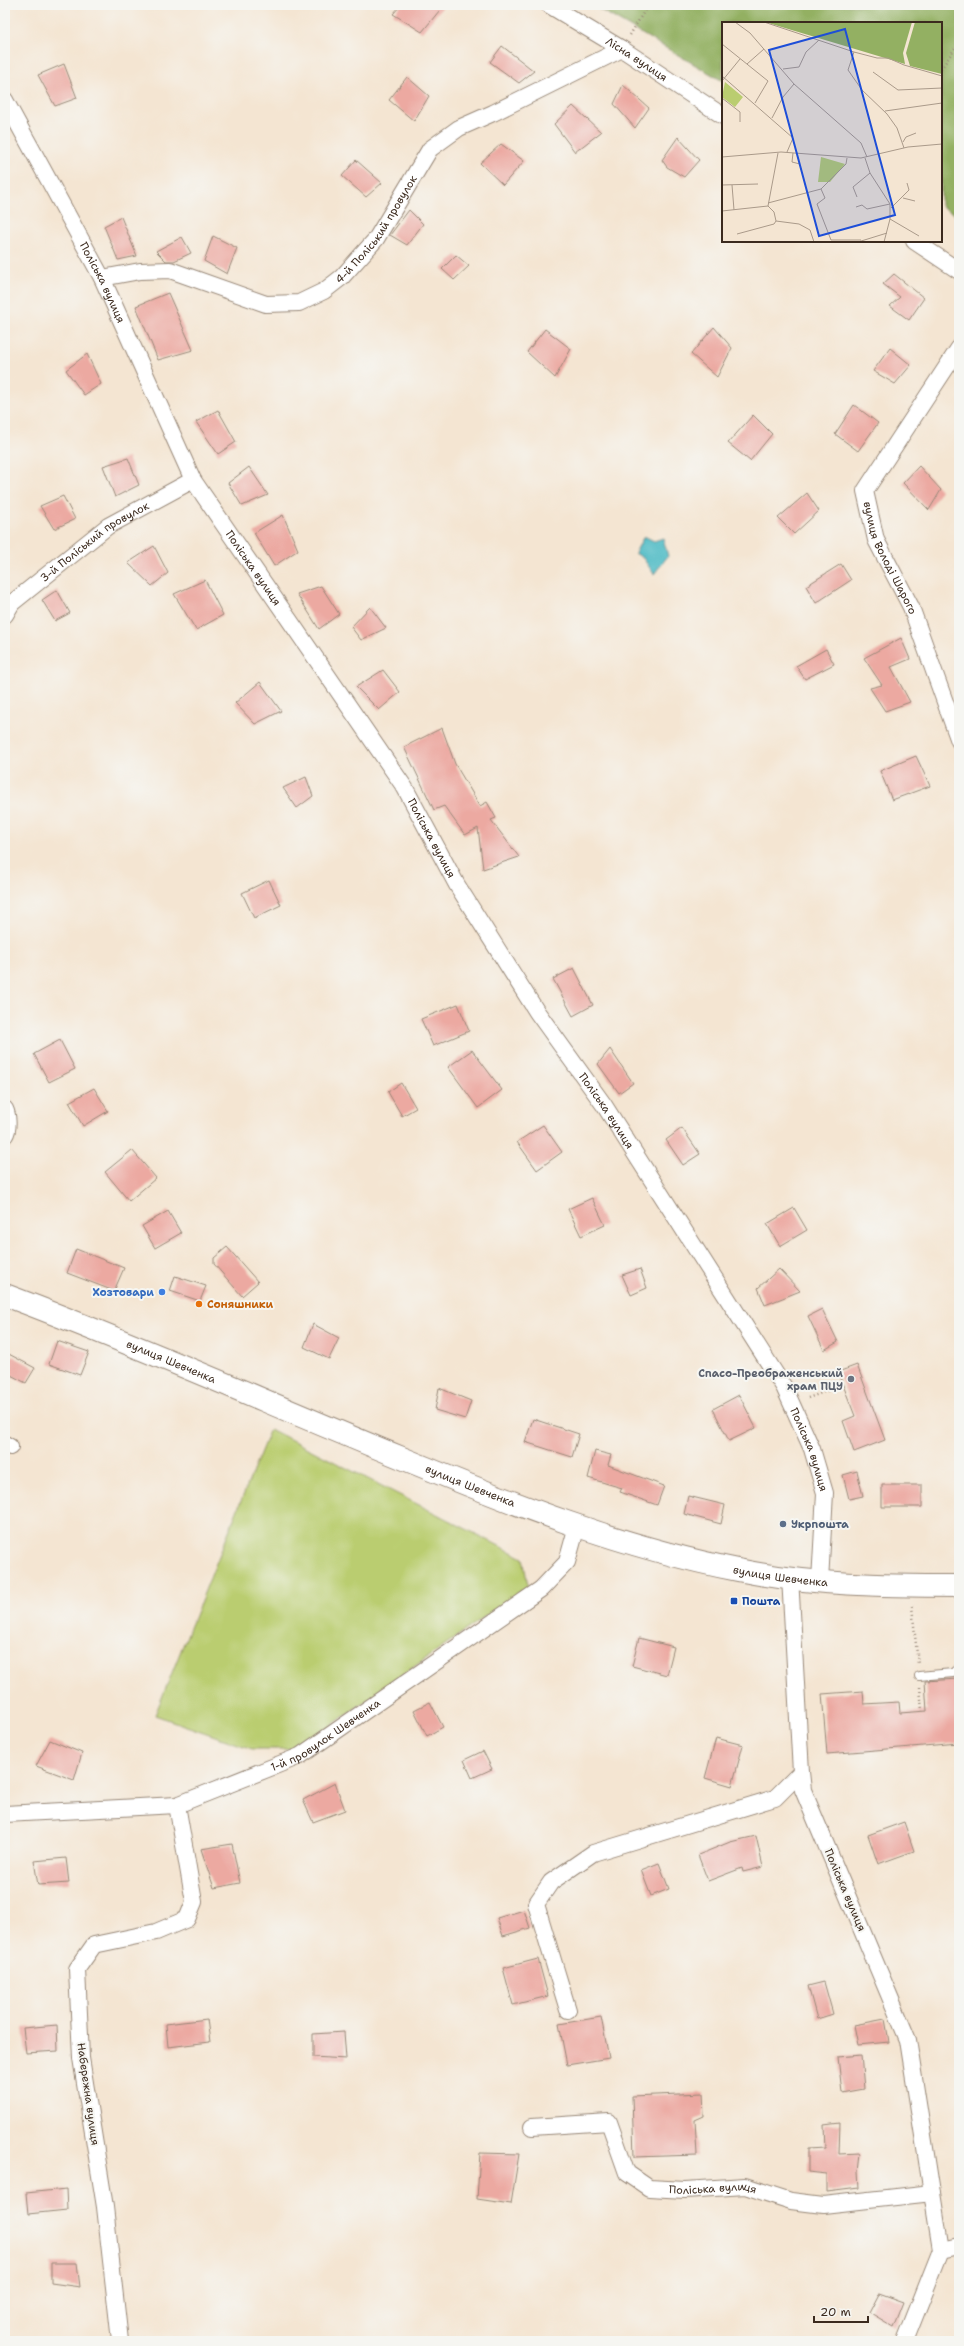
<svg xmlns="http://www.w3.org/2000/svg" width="964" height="2346" font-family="'Shantell Sans',sans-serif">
	<rect width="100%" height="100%" fill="#f6f6f2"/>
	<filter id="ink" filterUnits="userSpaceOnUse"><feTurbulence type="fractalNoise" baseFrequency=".025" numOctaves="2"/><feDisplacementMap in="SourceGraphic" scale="8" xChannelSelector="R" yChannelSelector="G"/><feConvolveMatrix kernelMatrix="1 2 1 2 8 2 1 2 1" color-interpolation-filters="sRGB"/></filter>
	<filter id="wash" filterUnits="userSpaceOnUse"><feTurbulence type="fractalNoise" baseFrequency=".012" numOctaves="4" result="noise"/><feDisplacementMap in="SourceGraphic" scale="16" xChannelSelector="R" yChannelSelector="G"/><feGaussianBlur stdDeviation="0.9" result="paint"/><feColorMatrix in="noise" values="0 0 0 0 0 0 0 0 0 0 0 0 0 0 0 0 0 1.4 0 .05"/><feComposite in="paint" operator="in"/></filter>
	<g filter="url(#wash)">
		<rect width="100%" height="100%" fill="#f4e5d2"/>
		<path fill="#bacd70" stroke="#7a7c47" d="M270,1429L523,1558L528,1586L298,1749H252L155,1715Z"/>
		<path fill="#93b062" stroke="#676d40" d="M592,5H959V217L941,206V23H723V81Z"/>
		<path fill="#4cbac4" stroke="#447271" d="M644,536L654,541L663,538L668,556L654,574L643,558L635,553Z"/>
		<g id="blocks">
			<path fill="#eca9a1" d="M401,5H444L422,32L393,14Z
				M502,46L534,71L519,83L490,62Z
				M64,64L77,98L55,106L38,75Z
				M407,77L429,96L414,121L389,100Z
				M623,85L649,108L635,128L614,104Z
				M573,106L601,132L575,152L554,124Z
				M678,137L699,160L684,177L667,167L662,160Z
				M501,144L524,161L503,185L480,163Z
				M356,160L382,183L366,197L342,176Z
				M409,210L423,224L407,245L390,235Z
				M121,217L137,256L118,260L104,226Z
				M213,236L237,248L227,274L204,261Z
				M182,237L191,253L174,261H166L156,251Z
				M456,255L469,266L454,280L442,269Z
				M894,274L924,298L909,320L890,306L900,297L883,284Z
				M168,293L193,350L158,360L136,306Z
				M714,327L732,348L717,377L691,354Z
				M545,329L571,349L555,378L527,352Z
				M890,348L911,365L895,384L873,371Z
				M87,354L101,384L84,395L66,370Z
				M854,405L878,423L858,451L835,434Z
				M218,410L236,442L218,454L196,422Z
				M753,415L772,434L750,461L728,443Z
				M128,458L139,485L115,497L103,466Z
				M919,466L941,490L929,510L903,483Z
				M249,467L268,495L242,506L228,483Z
				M807,493L819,511L794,534L778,518Z
				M63,496L75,519L54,529L40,506Z
				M283,515L298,550L274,566L254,533Z
				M154,546L168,573L152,586L128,563Z
				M841,564L851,580L816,603L806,586Z
				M205,580L223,615L196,630L174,594Z
				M321,586L339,614L319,629L297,594Z
				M57,590L70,613L55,621L42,600Z
				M370,607L386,628L361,640L351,627Z
				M901,638L910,659L891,667L910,702L885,711L870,688L882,685L864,658Z
				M826,649L834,664L805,679L796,666Z
				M383,670L400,692L379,710L356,687Z
				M260,682L281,711L255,724L235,703Z
				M442,728L455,764L480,806L487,802L496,818L491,820L519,857L483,869L478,828L465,835L444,806L434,810L404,747Z
				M916,756L930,786L892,800L880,771Z
				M306,777L313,796L297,808L283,788Z
				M269,880L281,905L254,918L242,893Z
				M574,968L593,1005L573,1016L553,979Z
				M458,1004L469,1031L433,1046L421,1019Z
				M60,1040L75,1069L49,1082L34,1054Z
				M610,1049L633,1083L619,1093L598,1064Z
				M472,1050L502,1090L478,1108L448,1067Z
				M401,1083L416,1108L402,1116L388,1092Z
				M94,1088L108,1111L83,1126L69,1102Z
				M543,1125L562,1152L537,1170L517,1142Z
				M682,1128L700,1154L683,1165L666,1140Z
				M132,1150L156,1178L129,1201L105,1172Z
				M592,1198L605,1225L581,1236L568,1209Z
				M794,1208L807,1230L780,1246L767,1224Z
				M168,1211L181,1233L155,1248L142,1226Z
				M227,1247L258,1282L242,1296L214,1264V1258Z
				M76,1249L124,1268L114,1291L67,1273Z
				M640,1269L647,1288L631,1295L622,1275Z
				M779,1269L800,1291L765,1305L758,1288Z
				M175,1276L206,1286L200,1301L170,1291Z
				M822,1309L838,1342L824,1350L808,1316Z
				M313,1324L339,1338L329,1359L304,1347Z
				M57,1341L89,1352L80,1375L49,1364Z
				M5,1352L35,1368L26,1383L5,1372Z
				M857,1365L885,1440L854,1452L843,1421L855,1416L838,1372Z
				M439,1388L471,1401L465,1419L435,1410Z
				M739,1395L756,1428L729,1441L713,1409Z
				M533,1419L579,1434L572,1457L525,1442Z
				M595,1451L611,1455L608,1465L664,1486L657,1505L620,1492L622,1488L588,1478Z
				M857,1471L863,1496L849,1499L843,1475Z
				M882,1485H922V1507H882Z
				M688,1496L725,1505L721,1524L684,1514Z
				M639,1638L674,1647L667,1675L632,1666Z
				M959,1679V1743L827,1754L822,1694L863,1691L864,1704L899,1702L900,1713L927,1711L925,1681Z
				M430,1702L443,1727L427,1736L414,1710Z
				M716,1738L743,1745L732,1786L705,1778Z
				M50,1740L82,1753L74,1780L36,1766Z
				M483,1751L492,1769L472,1778L464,1760Z
				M335,1783L345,1810L313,1822L303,1800Z
				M904,1822L914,1851L878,1864L868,1835Z
				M756,1836L763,1867L743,1872L742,1868L708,1881L698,1855L730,1842Z
				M232,1844L240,1883L214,1888L201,1849Z
				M66,1858L69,1883L38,1885L34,1861Z
				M659,1863L669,1889L651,1896L641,1870Z
				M524,1910L530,1928L503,1936L497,1918Z
				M538,1959L548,1996L513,2005L503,1968Z
				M824,1982L833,2014L817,2019L808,1986Z
				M601,2017L609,2058L567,2065L559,2024Z
				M207,2019L210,2042L168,2047L166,2024Z
				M885,2019L889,2042L858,2045L854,2025Z
				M57,2025L58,2051L26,2053L23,2028Z
				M344,2032L346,2059L313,2057V2034Z
				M861,2055L864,2089L842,2093L838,2057Z
				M703,2093L704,2116L695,2120L697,2155L634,2157L632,2096Z
				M840,2123L839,2154L860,2153L858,2171L859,2188L827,2192V2174L808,2172V2149L825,2148L824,2125Z
				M480,2153L519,2154L511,2204L477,2199Z
				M66,2189L67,2210L28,2214L26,2193Z
				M51,2263H77L80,2287L51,2283Z
				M879,2293L904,2302L894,2327L869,2312Z"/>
		</g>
	</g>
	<g filter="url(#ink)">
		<use href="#blocks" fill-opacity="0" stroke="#988878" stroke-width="1"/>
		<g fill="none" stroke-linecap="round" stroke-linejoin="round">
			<g stroke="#988878" stroke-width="10">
				<path id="lane" d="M919,1676L953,1673L959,1667"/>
			</g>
			<g stroke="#988878" stroke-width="18">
				<g id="street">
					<path id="s1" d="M549,5L622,49L723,116"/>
					<path id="s2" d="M5,100L102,278L193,480L405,788L457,885L537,1012L604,1105L784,1387L812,1449L825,1493L820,1581"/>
					<path d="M914,241L959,271"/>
					<path id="s3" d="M102,278L140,271L170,270L266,304L299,303L324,291L342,277L376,239L430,149L459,128L493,113L622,49"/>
					<path id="s4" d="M959,348L865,491L876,540L911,607L959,741"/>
					<path id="s5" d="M5,615L12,603L108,526L193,480"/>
					<path d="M5,1109C8,1115 9,1129 5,1135"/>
					<path d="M5,1444L10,1447"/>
					<path id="s6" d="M5,1814L177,1805L300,1756L541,1589L567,1562L577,1526"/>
					<path d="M568,2010L536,1904L551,1882L593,1853L775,1798L801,1772L790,1577"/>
					<path id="s7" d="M532,2127L609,2122L627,2173L649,2188L685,2190L745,2186L791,2201L823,2205L932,2193L908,2040L803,1790L801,1772"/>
					<path d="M941,2250L959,2246"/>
					<path d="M120,2341L105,2207L81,2058L77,1969L94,1945L156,1932L187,1919L194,1902L177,1805"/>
					<path d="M905,2341L941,2250L932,2193"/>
				</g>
			</g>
			<g stroke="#988878" stroke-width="24">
				<g id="primary">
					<path id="s8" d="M5,1295C139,1345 270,1404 402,1458C511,1503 621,1547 738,1570C811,1585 885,1586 959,1586"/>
				</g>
			</g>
			<path stroke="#988878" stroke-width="2.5" stroke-dasharray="1 3" stroke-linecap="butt" d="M630,35L648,5
				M941,69L959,42
				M808,1398L843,1385
				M912,1606L918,1664
				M920,1687L922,1711"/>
			<use href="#lane" stroke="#fff" stroke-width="8"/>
			<use href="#street" stroke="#fff" stroke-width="16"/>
			<use href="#primary" stroke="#fff" stroke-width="22"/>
		</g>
	</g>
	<circle fill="#3f7fe0" stroke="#f6f6f2" stroke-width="1.5" cx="162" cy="1292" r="4"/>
	<circle fill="#e8710a" stroke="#f6f6f2" stroke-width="1.5" cx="199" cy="1304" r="4"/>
	<circle fill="#6b7280" stroke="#f6f6f2" stroke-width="1.5" cx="851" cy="1379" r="4"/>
	<circle fill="#5c6f8a" stroke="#f6f6f2" stroke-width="1.5" cx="783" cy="1524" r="4"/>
	<rect fill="#1a4fb4" stroke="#f6f6f2" stroke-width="1.5" x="730" y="1597" width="8" height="8" rx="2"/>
	<g text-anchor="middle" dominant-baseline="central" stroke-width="4" stroke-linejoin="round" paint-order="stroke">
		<g font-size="11" fill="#3b2a1e" stroke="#f6f6f2">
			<text stroke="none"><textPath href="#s1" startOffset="103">Лісна вулиця</textPath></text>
			<text stroke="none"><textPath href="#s3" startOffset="313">4-й Поліський провулок</textPath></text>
			<text stroke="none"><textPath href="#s2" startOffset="207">Поліська вулиця</textPath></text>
			<text stroke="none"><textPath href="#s5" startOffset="117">3-й Поліський провулок</textPath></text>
			<text stroke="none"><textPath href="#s4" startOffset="243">вулиця Володі Шарого</textPath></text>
			<text stroke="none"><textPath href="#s2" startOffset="531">Поліська вулиця</textPath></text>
			<text stroke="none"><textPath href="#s2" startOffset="855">Поліська вулиця</textPath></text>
			<text stroke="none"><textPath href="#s2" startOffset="1179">Поліська вулиця</textPath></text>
			<text stroke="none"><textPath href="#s8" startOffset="179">вулиця Шевченка</textPath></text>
			<text stroke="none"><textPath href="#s2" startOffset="1575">Поліська вулиця</textPath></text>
			<text stroke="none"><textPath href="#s8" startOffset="503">вулиця Шевченка</textPath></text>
			<text stroke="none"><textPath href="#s8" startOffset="827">вулиця Шевченка</textPath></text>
			<text stroke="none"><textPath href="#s6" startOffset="337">1-й провулок Шевченка</textPath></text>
			<text transform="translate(845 1890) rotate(67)">Поліська вулиця</text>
			<text transform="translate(88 2094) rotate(82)">Набережна вулиця</text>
			<text stroke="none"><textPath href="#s7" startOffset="222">Поліська вулиця</textPath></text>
		</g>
		<g font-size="11" font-weight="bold" fill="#366cbe" stroke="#f6f6f2" text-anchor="end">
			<text x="154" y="1292">Хозтовари</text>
		</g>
		<g font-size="11" font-weight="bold" fill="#c56008" stroke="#f6f6f2" text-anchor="start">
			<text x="207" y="1304">Соняшники</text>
		</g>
		<g font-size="11" font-weight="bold" fill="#5b616d" stroke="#f6f6f2" text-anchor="end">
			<text x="843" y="1373">Спасо-Преображенський<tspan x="843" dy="13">храм ПЦУ</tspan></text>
		</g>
		<g font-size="11" font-weight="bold" fill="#4e5e75" stroke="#f6f6f2" text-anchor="start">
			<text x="791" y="1524">Укрпошта</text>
		</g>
		<g font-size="11" font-weight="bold" fill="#164399" stroke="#f6f6f2" text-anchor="start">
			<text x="742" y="1601">Пошта</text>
		</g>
	</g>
	<g transform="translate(722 22)">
		<rect width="220" height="220" fill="#f4e5d2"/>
		<path d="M3,60L21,75L13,85L0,75ZM99,135L123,142L108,160H96Z" fill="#bacd70"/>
		<path d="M43,0H190L181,31L183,42ZM193,0H220V52L188,44L184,31Z" fill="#93b062"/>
		<path fill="none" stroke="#aa9a8a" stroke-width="1" d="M13,0L28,11L72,62L139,121L145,135M42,0L132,30L155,36H166L182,43L220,54M0,22L46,59L33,81M132,30L126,48L140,68L165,92L175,106L182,126M25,42L42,27M61,47L77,45L84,30L97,18M151,50L176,68L220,66M0,54L71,116L65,130M0,59L18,37M0,76L18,90V100M163,89L220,81M50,96L61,75L72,62M181,120L184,115L194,111M71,131L70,140L78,142M0,135L59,130L139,136L186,125L220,122M0,163L36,162M10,163L12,188M99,167L103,176L95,182L109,218H139M135,175L131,165L148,151L143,136M181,176L193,179M46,181L99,167L124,142L125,136M46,184L52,190L54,199L77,202L88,208L92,220M134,185L140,183L145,187L168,182L148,151M169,186L187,168L185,161M0,189L46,184L56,131M168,197L197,214M15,212L52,202L54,199M136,220L165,211M162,220L168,197V182"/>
		<path fill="#1d4ed8" fill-opacity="0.15" stroke="#1d4ed8" stroke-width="2" d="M123,7L173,193L97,214L47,28Z"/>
		<rect width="220" height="220" fill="none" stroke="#3b2a1e" stroke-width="2"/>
	</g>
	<rect width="964" height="2346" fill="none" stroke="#f6f6f2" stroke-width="20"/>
	<path d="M814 2316v6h54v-6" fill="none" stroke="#3b2a1e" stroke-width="2"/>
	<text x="820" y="2316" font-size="12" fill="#3b2a1e" stroke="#f6f6f2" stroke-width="3" paint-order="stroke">20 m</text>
</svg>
